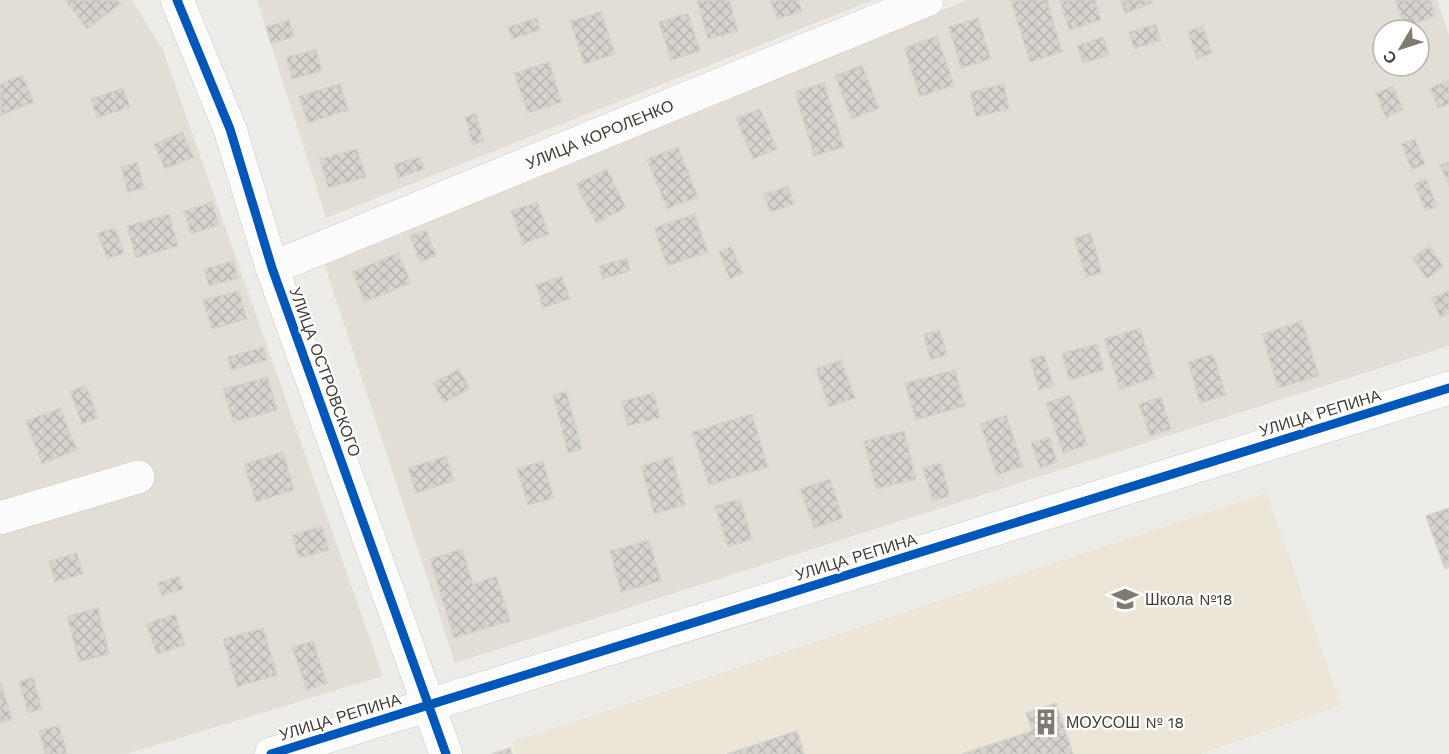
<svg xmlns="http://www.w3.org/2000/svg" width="1449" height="754" font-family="'Work Sans',sans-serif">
	<defs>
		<pattern id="building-cross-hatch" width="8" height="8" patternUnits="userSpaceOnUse" patternTransform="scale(1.5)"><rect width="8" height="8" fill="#d6d3ce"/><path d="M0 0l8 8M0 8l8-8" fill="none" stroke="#b9b6b2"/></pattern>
	</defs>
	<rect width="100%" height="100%" fill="#eeece8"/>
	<path fill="#e3ded5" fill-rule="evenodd" d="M0,0H132L163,50L383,676L127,754H0Z
		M257,0H873L326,218Z
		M967,0H1437L1449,35V346L455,663L324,263ZM1383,30H1419V66H1383Z"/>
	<path fill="#ece6d9" d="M1267,493L1341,705L1200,754H515L511,742Z"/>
	<path fill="url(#building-cross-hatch)" stroke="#d6d3cd" stroke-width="1.5" d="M65,0H117L120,4L87,29Z
		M697,0H729L738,31L708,39Z
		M770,0H798L802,11L778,19Z
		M1015,0H1047L1062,52L1030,62L1011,1Z
		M1060,0H1095L1101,20L1069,30Z
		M1120,0H1151L1152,3L1125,13Z
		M1395,0H1430L1436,15L1406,27Z
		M601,12L615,54L584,64L570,21Z
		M688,13L700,51L671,60L659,22Z
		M537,18L540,30L512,39L508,27Z
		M978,18L991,59L961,68L949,27Z
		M289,20L294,37L271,43L266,27Z
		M1156,24L1161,40L1134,49L1129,32Z
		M1203,26L1212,53L1197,59L1188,31Z
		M937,36L954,85L920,97L904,48Z
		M1103,37L1109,55L1083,63L1077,46Z
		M316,50L322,71L292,79L286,57Z
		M549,62L562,102L528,113L514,73Z
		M862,65L879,108L852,119L835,76Z
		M22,75L34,102L1,115L0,84Z
		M1449,80V104L1438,108L1430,88Z
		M824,83L844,147L814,156L795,92Z
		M340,84L348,110L308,123L299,96Z
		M1004,84L1009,109L976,117L970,92Z
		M1393,86L1403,110L1386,118L1376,93Z
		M123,88L130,107L97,118L91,99Z
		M760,109L777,149L753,159L736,118Z
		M476,114L484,141L473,145L465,117Z
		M182,132L194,157L165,169L154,144Z
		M1415,139L1425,164L1412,170L1401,144Z
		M678,147L698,197L667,209L647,159Z
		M357,149L366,177L328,188L320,159Z
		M420,157L424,169L398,178L394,164Z
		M137,162L144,188L128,192L121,167Z
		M1449,162V186L1440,165Z
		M607,169L626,208L596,223L576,184Z
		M1426,179L1437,206L1426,211L1414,184Z
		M788,186L794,204L770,212L764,194Z
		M212,202L219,225L191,234L184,211Z
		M537,202L549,234L523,244L511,211Z
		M169,214L178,246L136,258L127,226Z
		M694,214L708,252L667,266L654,228Z
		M115,228L124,253L107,259L98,233Z
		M426,230L436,256L420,262L410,236Z
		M1091,233L1102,273L1086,277L1074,238Z
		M731,246L743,273L730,279L719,252Z
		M1429,246L1443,266L1427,279L1412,258Z
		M398,253L411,283L365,302L352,272Z
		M627,258L630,271L603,279L599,266Z
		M233,261L238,278L209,286L204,269Z
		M562,276L570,299L543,308L536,285Z
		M239,291L247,319L212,329L203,300Z
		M1449,291V313L1440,317L1432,298Z
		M1302,321L1319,376L1278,388L1262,334Z
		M1140,328L1155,378L1120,389L1104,339Z
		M940,330L947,355L930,360L924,334Z
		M1097,344L1104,370L1069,380L1062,353Z
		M263,347L267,360L231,370L228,357Z
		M1213,354L1226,395L1200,403L1188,362Z
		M1044,355L1054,386L1039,390L1030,359Z
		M841,360L855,398L829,407L816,369Z
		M459,369L470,388L444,403L433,383Z
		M955,370L965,406L916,420L905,383Z
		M268,377L277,410L233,422L223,389Z
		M86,385L98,418L82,424L70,391Z
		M566,391L582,449L568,453L553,395Z
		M654,393L660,418L628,426L622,401Z
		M1070,395L1087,445L1063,453L1046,403Z
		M1161,397L1171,429L1150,436L1139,404Z
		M60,408L77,450L42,464L26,421Z
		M752,414L768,467L709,485L692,432Z
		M1006,415L1023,466L997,475L980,424Z
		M904,431L916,479L876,489L864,441Z
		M1049,437L1057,462L1040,468L1031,443Z
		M283,452L294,490L256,502L244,464Z
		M446,456L454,481L416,493L408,468Z
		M672,457L685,505L654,514L641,466Z
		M543,461L554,498L528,505L517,469Z
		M941,463L950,496L933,501L923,468Z
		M830,479L843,518L814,528L800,489Z
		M740,499L752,539L728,547L715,506Z
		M1449,508V567L1445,569L1426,516Z
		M322,526L329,550L299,558L292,535Z
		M649,540L661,581L621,592L610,551Z
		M462,549L473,584L496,576L510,621L454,638L430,559Z
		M77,553L83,574L55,582L49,561Z
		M179,576L183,589L162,596L158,583Z
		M98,608L109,654L79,662L67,616Z
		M175,614L185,645L157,654L146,624Z
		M263,628L277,675L237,687L223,639Z
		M313,641L327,683L307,690L292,647Z
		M33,677L42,709L28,713L19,682Z
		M1,683L12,720L0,723V684Z
		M1056,703L1073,754H962L1032,731L1026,713Z
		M59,725L67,754H45L39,731Z
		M797,731L804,754H727Z
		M510,748L512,754H492Z"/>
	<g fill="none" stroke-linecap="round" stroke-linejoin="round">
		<g stroke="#cbc8c3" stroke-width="34">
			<g id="minor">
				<path d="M177,0L230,129L272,268L446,754"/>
				<path id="s1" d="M272,268L927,0"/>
				<path d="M0,518L138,477"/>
				<path d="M271,754L1449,388"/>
			</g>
		</g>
		<use href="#minor" stroke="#fcfcfc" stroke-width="33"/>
		<g stroke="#fff" stroke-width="13">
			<path id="cycleway" d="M177,0L230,129L272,268L446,754
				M271,754L1449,388"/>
		</g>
		<use href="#cycleway" stroke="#0057b8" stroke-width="9"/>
	</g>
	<defs>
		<g id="school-bare" transform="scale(2.07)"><path d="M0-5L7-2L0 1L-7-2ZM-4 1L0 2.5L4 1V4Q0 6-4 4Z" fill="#807a73" stroke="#fff" stroke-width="2.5" paint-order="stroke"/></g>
		<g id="building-bare" transform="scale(2.07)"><path d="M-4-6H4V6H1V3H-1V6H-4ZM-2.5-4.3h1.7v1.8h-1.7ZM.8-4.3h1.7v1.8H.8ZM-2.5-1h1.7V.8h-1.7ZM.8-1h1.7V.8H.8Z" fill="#807a73" stroke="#fff" stroke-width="2.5" paint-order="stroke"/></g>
	</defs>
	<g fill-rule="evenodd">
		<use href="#school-bare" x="1125" y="599"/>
		<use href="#building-bare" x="1046" y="722"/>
	</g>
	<g text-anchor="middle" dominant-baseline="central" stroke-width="4.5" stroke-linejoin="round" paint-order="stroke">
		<g font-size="16" fill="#443d34" stroke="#fff">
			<text stroke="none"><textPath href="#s1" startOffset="354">УЛИЦА КОРОЛЕНКО</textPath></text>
			<text transform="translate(325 372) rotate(70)">УЛИЦА ОСТРОВСКОГО</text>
			<text transform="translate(1320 413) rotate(-17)">УЛИЦА РЕПИНА</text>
			<text transform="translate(856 557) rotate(-17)">УЛИЦА РЕПИНА</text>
			<text transform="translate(340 717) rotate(-17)">УЛИЦА РЕПИНА</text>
		</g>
		<g font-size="16" fill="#443d34" stroke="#fff" text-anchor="start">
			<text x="1145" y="599">Школа №18</text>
			<text x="1066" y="722">МОУСОШ № 18</text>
		</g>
	</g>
	<g transform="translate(1401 48) rotate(231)"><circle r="28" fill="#ffffff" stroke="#b4b1ae" stroke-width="1.5"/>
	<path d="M0-4.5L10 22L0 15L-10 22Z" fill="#807a73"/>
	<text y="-9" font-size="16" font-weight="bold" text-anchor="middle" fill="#443d34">С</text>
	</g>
</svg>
